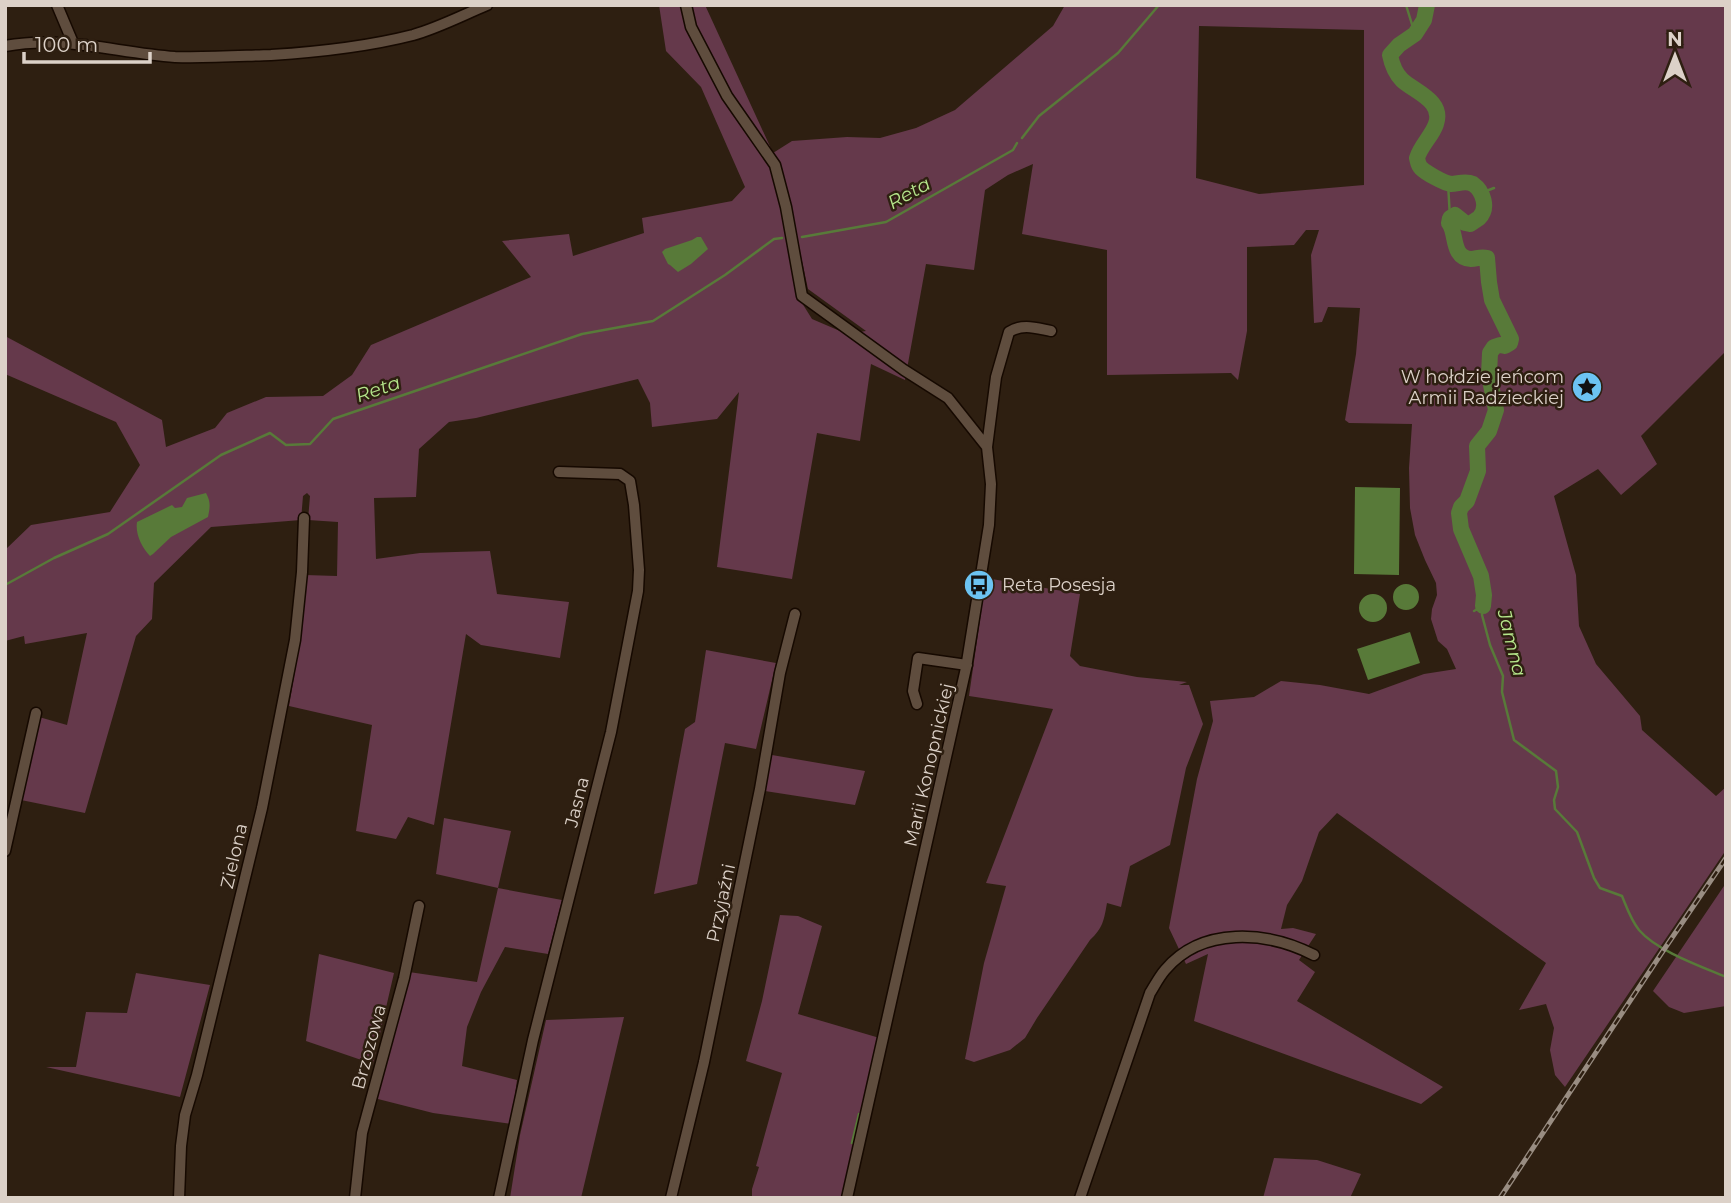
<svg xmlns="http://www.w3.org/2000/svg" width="1731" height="1203" font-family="Montserrat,sans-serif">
	<rect width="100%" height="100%" fill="#2e1f11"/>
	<path fill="#65394b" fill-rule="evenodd" d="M659,5H705L773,153L792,141L847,137L880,138L916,128L955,110L1053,26L1065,5H1726V351L1641,436L1657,464L1621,495L1598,469L1554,496L1576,575L1579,626L1596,664L1640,716L1642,730L1716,796L1726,787V850L1565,1087L1555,1075L1550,1050L1554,1028L1546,1004L1519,1010L1546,963L1337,813L1319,832L1302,881L1287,905L1281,929L1293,928L1316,934L1299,960L1315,972L1297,1001L1443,1087L1421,1104L1194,1021L1208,954L1186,964L1169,928L1197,779L1213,721L1210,701L1254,697L1281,681L1320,685L1369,694L1424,674L1456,669L1447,649L1438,641L1431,619L1432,609L1437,595L1436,583L1425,560L1415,535L1410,508L1409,468L1412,424L1349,423L1345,420L1356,354L1360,308L1328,307L1322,322L1314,323L1311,255L1319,230H1306L1294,245L1247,247V331L1238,380L1231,373L1107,375V250L1022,234L1033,164L1008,175L985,190L974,270L926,264L905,380L871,364L860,441L817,433L792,579L717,567L739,392L717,419L652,427L650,403L638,379L476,418L449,422L419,449L416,497L374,498L376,559L420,553L490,551L497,594L569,602L560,658L481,645L466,634L434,825L408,817L396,839L356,831L372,725L289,706L300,641L305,575L337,576L338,522L308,520L310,496L307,493L303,496L301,520L211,527L154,583L152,619L136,636L85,813L21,800L39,717L67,725L87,633L25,644L24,636L5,641V550L31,525L110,512L140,465L116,422L5,374V336L162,420L166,447L215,428L227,413L266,397L323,396L352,375L371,345L531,277L502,241L569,234L573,256L644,233L642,218L732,201L745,187L701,87L666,51ZM1199,26L1364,30V185L1259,194L1196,178ZM773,154L782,168L808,289L866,331L847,334L812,319L797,295L790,245L771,164Z
		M986,578L1080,594L1070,656L1080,666L1137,677L1187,682L1179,685H1189L1203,724L1186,768L1170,845L1130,866L1121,907L1107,903C1104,920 1103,928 1090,940L1037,1018L1025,1038L1010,1050L974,1062L965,1059L984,963L1006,886L986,883L1053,709L969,696Z
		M706,650L776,663L756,749L725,743L697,884L654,894L685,729L695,722Z
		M772,755L865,771L855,805L765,791Z
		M444,818L511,831L498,888L562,900L548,954L505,947L481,992L467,1027L462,1066L517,1080L511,1124L433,1113L374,1098L409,972L477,982L498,888L436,874Z
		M1726,883V1006L1684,1013L1669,1007L1653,991Z
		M780,915L798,916L822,926L798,1014L883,1039L844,1198H752V1189L759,1167L756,1166L782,1073L746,1061L762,1001Z
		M319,954L394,973L373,1064L306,1041Z
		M136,973L210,985L180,1097L46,1067H76L86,1012L127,1013Z
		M624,1017L581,1198H510L520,1135L546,1020Z
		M1274,1158L1317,1160L1361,1174L1350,1198H1263Z"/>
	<path fill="#587a39" d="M697,237H701L708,249L691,264L678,272L670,265L668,264L662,252L665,249L692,240Z
		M1355,487L1400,488L1399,575L1354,574Z
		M206,493C211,502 210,507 208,517L171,537L153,554L150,556C142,548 135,534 137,522L172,505L175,508L182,507L187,498Z
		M1393 597a13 13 0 1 1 26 0a13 13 0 1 1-26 0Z
		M1359 608a14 14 0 1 1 28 0a14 14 0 1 1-28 0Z
		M1410,632L1420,663L1368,680L1357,649Z"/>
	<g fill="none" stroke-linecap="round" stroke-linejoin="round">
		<path stroke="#587a39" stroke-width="2.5" d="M1406,5L1415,34
			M1022,138L1039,116L1118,53L1159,5
			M1448,183L1450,218
			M1481,193L1494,188
			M802,237L886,222L1013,150L1017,143
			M5,585L54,558L108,534L221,455L270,433L286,445L310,444L333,419L582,334L653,321L725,275L774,239L782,238
			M1483,606L1482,615L1490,645L1503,676L1502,692L1514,740L1556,771L1558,787L1554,800L1555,809L1577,832L1594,878L1600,888L1622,896C1627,908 1631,920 1639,930C1657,951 1700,966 1726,977
			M1474,611L1483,606
			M852,1143L859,1114"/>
		<path stroke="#587a39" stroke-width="16" d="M1427,5L1424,20L1415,34L1399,45L1390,55C1392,65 1395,73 1402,80C1415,92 1444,101 1436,124C1432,136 1421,145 1417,158C1418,162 1418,165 1421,168C1426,173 1444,183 1451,184C1458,184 1465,180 1473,184C1483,191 1489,208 1479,218C1476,220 1473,222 1470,224L1465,223L1455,215L1450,218L1449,223C1457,233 1451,258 1471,259C1477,259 1480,256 1487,258L1489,282L1492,300L1511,339L1510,343L1505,346L1500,345L1494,347L1490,353L1489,375L1496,410L1489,431L1477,446L1478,471L1467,501L1461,507L1459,513L1461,529L1481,576L1484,595L1483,606"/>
		<g stroke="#160900" stroke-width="13">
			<path id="minor" d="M57,5L73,43
				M686,5L691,27L727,96L775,165L786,207L802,296L904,370L948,398L987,447L991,484L989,525L966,668L847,1198
				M5,46C66,35 116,53 175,57C206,58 239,56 271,55C319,52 366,47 413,35C438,28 463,15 487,5
				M987,447L996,377L1009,332C1023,323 1036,328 1051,331
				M917,704L913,691L918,658L967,665
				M5,851L36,713
				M179,1198L181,1146L185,1115L197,1075L262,808L295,640L302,572L304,518
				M355,1198L362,1133L404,978L419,906
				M499,1198L533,1040L611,732L638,591L639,570L634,505L630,481L620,474L559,472
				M671,1198L704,1062L760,789L780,673L795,614
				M1080,1198L1150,993C1155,985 1159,977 1165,970C1202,926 1267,931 1314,955"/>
		</g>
		<use href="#minor" stroke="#5f4d3e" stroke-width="10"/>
		<g stroke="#998d82" stroke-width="5">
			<path id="rail" d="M1500,1198L1663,951L1726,858"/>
		</g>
		<use href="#rail" stroke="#2e1f11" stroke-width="2.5" stroke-dasharray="8" stroke-linecap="butt"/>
	</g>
	<defs>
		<g id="sight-disc" transform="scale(1.575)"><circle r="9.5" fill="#6cc3f2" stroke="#2e1f11"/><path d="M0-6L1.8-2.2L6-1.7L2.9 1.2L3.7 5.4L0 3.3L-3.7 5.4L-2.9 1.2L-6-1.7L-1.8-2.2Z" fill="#111"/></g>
		<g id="bus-disc" transform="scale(1.575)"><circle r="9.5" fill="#6cc3f2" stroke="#2e1f11"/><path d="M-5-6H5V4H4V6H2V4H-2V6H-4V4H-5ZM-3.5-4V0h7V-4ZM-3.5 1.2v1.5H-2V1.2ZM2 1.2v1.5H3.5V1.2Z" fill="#111"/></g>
	</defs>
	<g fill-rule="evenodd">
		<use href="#sight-disc" x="1587" y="387"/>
		<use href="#bus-disc" x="979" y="585"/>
	</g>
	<g text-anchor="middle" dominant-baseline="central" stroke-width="5" stroke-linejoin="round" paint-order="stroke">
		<g font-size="18" fill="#dcd1c8" stroke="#2e1f11" text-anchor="end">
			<text x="1564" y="377">W hołdzie jeńcom<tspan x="1564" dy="21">Armii Radzieckiej</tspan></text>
			<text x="1002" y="585" text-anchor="start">Reta Posesja</text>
		</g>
		<g font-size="18" fill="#dcd1c8" stroke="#2e1f11">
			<text transform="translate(929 765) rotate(-77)">Marii Konopnickiej</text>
			<text transform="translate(577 802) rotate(-76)">Jasna</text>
			<text transform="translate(234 856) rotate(-77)">Zielona</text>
			<text transform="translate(721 903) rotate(-78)">Przyjaźni</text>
			<text transform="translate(369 1047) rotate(-75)">Brzozowa</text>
		</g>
		<g font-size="19" font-style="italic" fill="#b5e68b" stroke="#2e1f11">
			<text transform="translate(909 193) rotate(-29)">Reta</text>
			<text transform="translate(378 389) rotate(-19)">Reta</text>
			<text transform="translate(1512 643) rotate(76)">Jamna</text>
		</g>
	</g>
	<rect width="1731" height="1203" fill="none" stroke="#dcd1c8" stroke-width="14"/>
	<g transform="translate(1675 56)" stroke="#2e1f11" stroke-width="5" paint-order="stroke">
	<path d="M0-5L12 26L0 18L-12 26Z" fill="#dcd1c8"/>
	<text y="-10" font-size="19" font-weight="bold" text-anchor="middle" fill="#dcd1c8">N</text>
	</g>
	<path d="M24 52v10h126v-10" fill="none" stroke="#dcd1c8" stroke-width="3.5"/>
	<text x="35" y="52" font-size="21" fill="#dcd1c8" stroke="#2e1f11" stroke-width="5" paint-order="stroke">100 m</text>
</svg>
